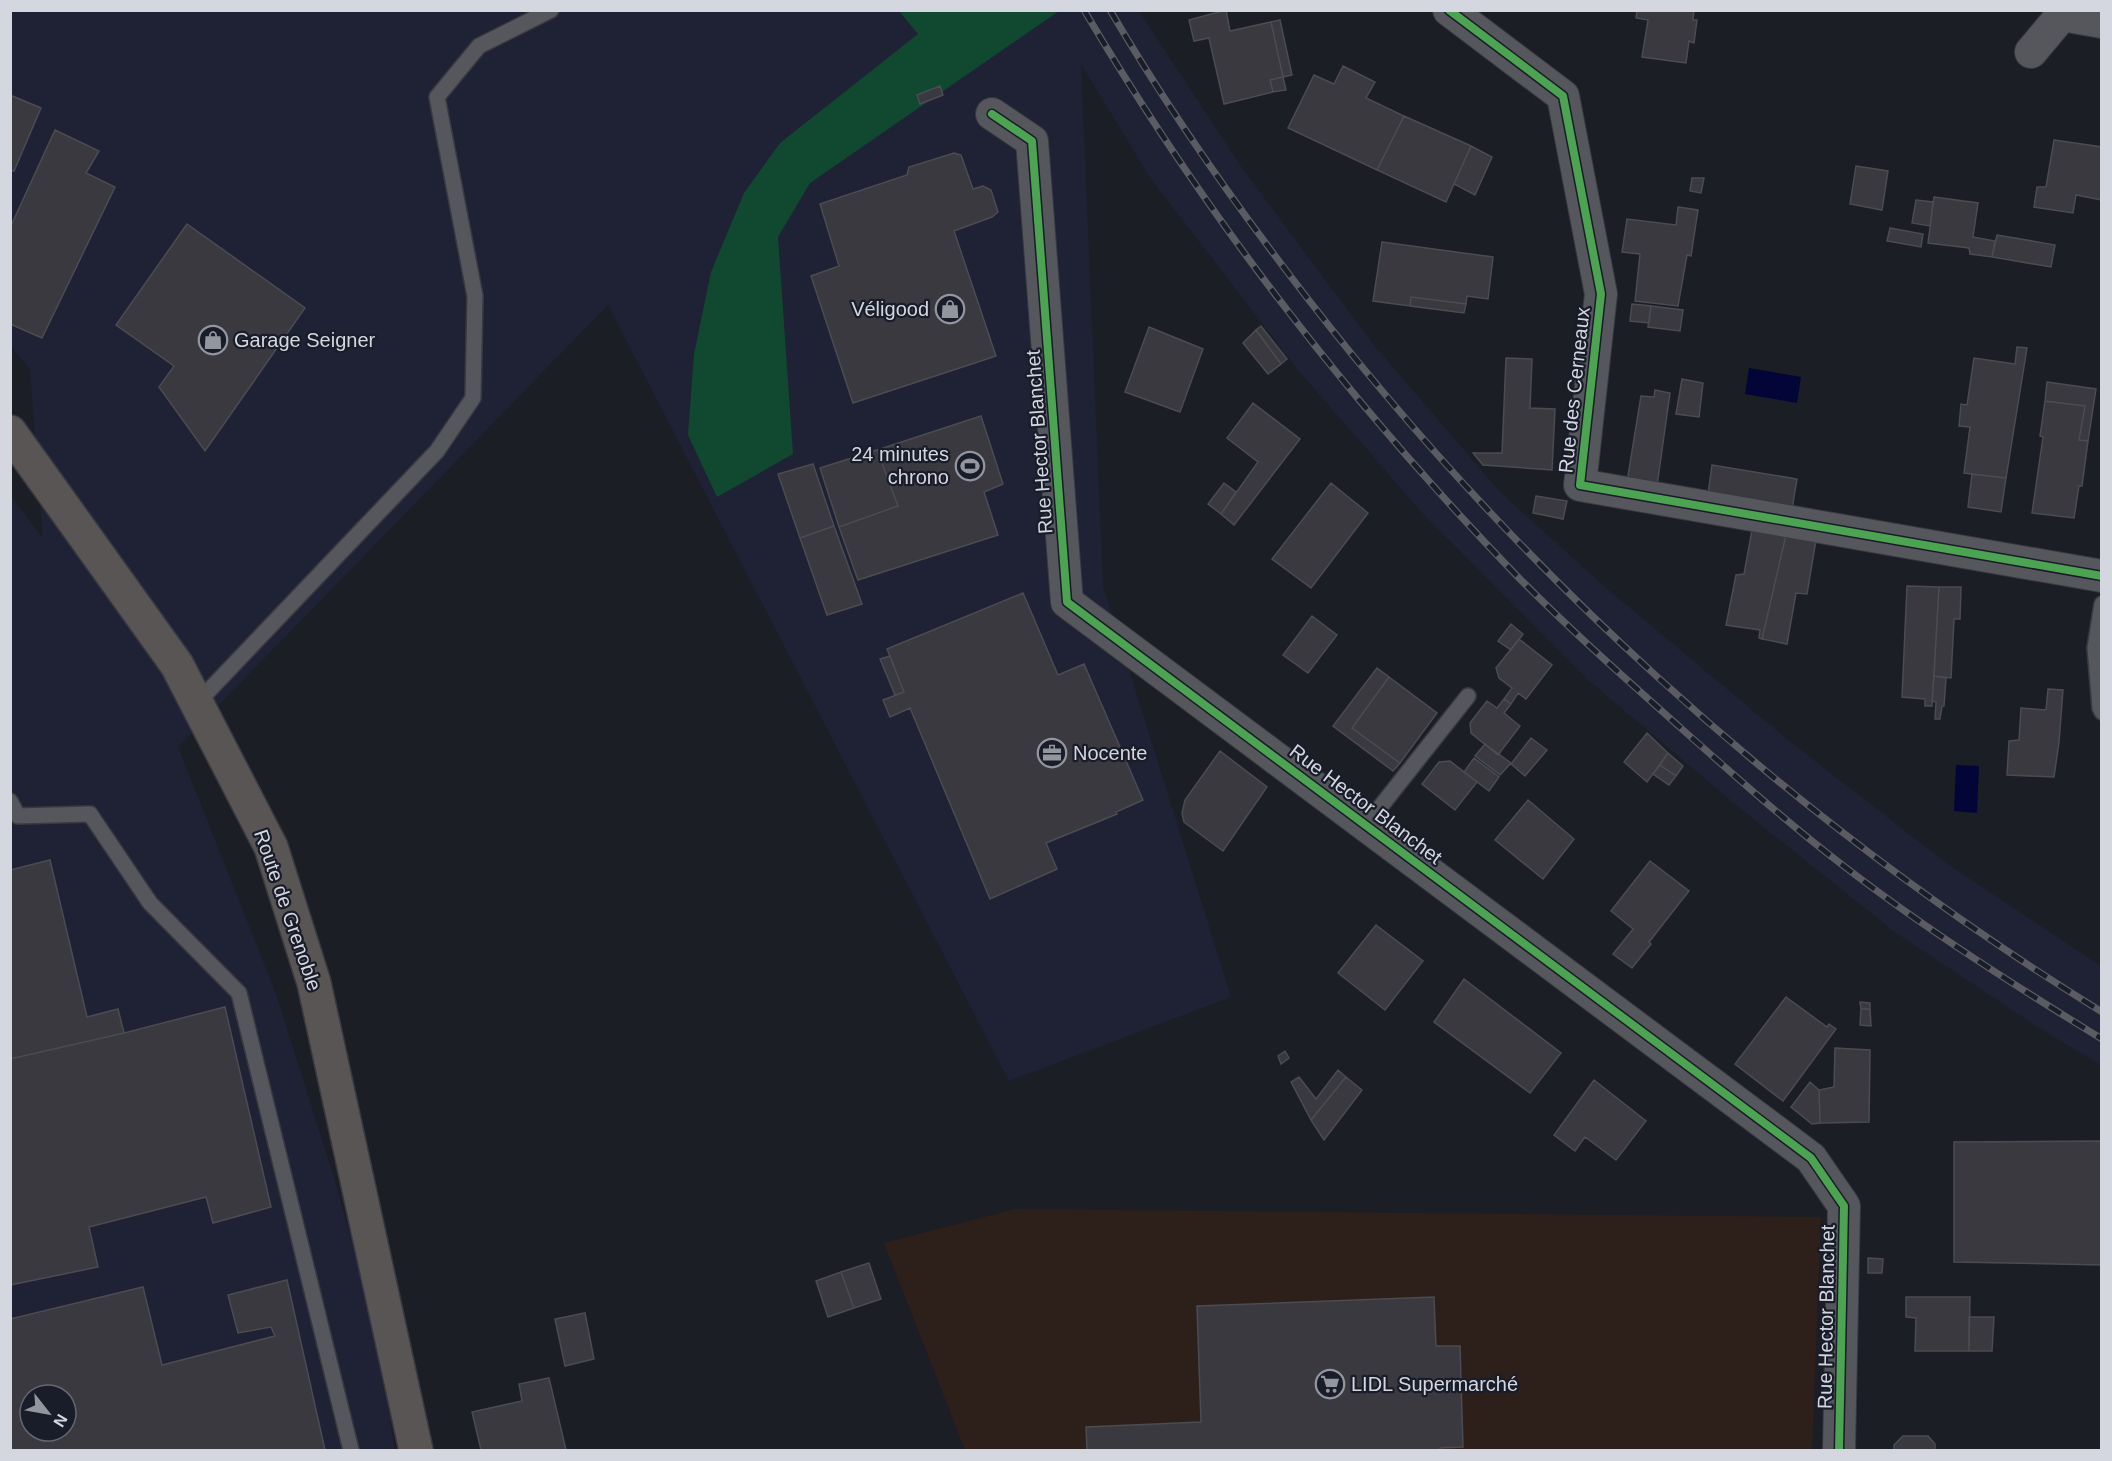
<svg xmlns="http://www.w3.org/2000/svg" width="2112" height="1461" font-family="Arial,sans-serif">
	<rect width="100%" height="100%" fill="#1c1e26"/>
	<path fill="#2d1f1a" d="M1015,1209L1821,1217L1812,1450H965L884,1243Z"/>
	<path fill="#1f2234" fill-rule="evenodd" d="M11,11H1139L1242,168L1374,345L1499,491L1606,588L1788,740L1949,865L2101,966V1065L2041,1029L1895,932L1741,809L1587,679L1425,516L1298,370L1151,179L1081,64L1103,586L1231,997L1009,1081L608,305L178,747L276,994L335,1181L384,1362L394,1450H11L10,495L43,538L30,369L11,347ZM30,1395H66V1431H30Z"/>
	<path fill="#104930" d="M899,11H1059L810,183L778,237L793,454L717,497L688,435L694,354L711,272L744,193L780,143L918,34Z"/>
	<path fill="#030538" d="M1749,368L1801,377L1797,403L1745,394Z
		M1956,765L1979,766L1977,813L1954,811Z"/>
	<path fill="#39393f" stroke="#4b4c52" stroke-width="1.5" fill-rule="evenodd" d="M1226,10L1230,31L1271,22L1283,77L1270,80L1273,92L1224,104L1209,38L1194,41L1189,20Z
		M1637,10H1694L1693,20H1697L1694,43L1689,41L1686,63L1642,57L1648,20L1636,18Z
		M1280,20L1292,75L1283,77L1271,22Z
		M1343,66L1375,82L1366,98L1404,116L1377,170L1288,128L1314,75L1334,84Z
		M1283,77L1286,90L1273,92L1270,80Z
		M940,86L943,95L920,104L917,95Z
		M10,95L41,108L14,171L10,170Z
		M1404,116L1471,146L1446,202L1377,170Z
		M55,130L99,151L86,173L115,187L42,338L10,324V228Z
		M2054,140L2102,147V200L2076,195L2073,213L2034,207L2037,187H2046Z
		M1471,146L1492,157L1475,195L1454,184Z
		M954,153L961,155L973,189L983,186L991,190L998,212L992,217L954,231L996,356L853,403L811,276L839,266L820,204L907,175L909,167Z
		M1856,166L1888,171L1882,210L1850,204Z
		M1692,178H1704L1701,193L1690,191Z
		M1934,197L1978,203L1973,237L1995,241L1992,257L1970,254L1969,248L1928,243Z
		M1916,200L1933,202L1930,226L1912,223Z
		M1678,207L1698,210L1691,256L1687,255L1678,306L1635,301L1640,254L1622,252L1627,219L1676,225Z
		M187,224L305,308L205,451L159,387L174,366L116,325Z
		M1890,228L1923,234L1921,247L1887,241Z
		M1997,235L2055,245L2051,267L1992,257Z
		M1382,242L1493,257L1488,299L1467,296L1466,304L1411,297L1410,306L1373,301Z
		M1411,297L1466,304L1464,313L1410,306Z
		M1632,304L1651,306L1649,323L1630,321Z
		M1651,306L1683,310L1680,331L1648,327Z
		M1261,326L1287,359L1281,364L1256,330Z
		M1149,327L1203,349L1180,412L1125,392Z
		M1256,330L1281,364L1268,374L1243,343Z
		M2017,347L2027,348L2006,478L1964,473L1970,427L1959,426L1961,404L1967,405L1974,358L2015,364Z
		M1506,358L1532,359L1530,408L1555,409L1552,470L1483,465L1473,453H1502Z
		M1682,379L1703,383L1699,417L1676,414Z
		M2047,382L2096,389L2088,441L2079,440L2085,406L2045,401Z
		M1655,390L1670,393L1656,493L1626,488L1641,396L1654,397Z
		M2045,401L2085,406L2079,440L2088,441L2082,486H2079L2074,518L2032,513L2043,437L2040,436Z
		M1253,403L1300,439L1234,525L1221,514L1258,462L1227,438Z
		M981,416L1003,484L984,492L998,535L858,580L839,527L898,506L877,450Z
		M877,450L898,506L839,527L820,468Z
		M813,464L834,526L800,538L778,474Z
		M1712,465L1797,479L1791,515L1707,501Z
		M1972,474L2006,478L2001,512L1968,507Z
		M1224,483L1236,492L1221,514L1208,504Z
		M1331,483L1368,513L1311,588L1272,559Z
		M1536,496L1567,501L1563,519L1533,513Z
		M834,526L862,604L827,615L800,538Z
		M1752,530L1786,535L1762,639L1759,638L1760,630L1726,625L1736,575L1744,574Z
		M1786,535L1816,540L1807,594L1796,593L1787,644L1762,639Z
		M1907,586L1939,587L1932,706H1925V699L1902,697Z
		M1939,587H1961L1960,619H1954L1951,678L1934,676Z
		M1023,593L1058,675L1084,664L1143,800L1116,812L1117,814L1046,843L1057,869L990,899L910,708L890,717L883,700L904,692L887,649Z
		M1312,616L1337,635L1308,673L1283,655Z
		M1511,624L1523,634L1511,650L1498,641Z
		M1519,639L1552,665L1526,699L1518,693L1511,704L1504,699L1512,688L1499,678L1496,668Z
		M890,656L904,692L895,695L880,659Z
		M1377,668L1389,677L1352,728L1400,763L1393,771L1333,726Z
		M1934,676L1946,678L1944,706H1942L1940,719H1935L1936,702L1932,701Z
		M1389,677L1437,713L1400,763L1352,728Z
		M2048,689L2063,690L2059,742L2054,777L2007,775L2009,741L2019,740L2021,708L2046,710Z
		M1504,699L1511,704L1504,713L1520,726L1498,755L1471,733L1470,723L1487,701L1497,708Z
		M1647,733L1668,753L1647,782L1624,762Z
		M1531,738L1547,750L1525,776L1511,764Z
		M1485,744L1511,763L1500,775L1475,756Z
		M1220,751L1267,787L1223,851L1184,822L1182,813L1185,800Z
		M1668,753L1683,766L1676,776L1660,765Z
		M1474,758L1499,777L1489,791L1464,772Z
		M1450,761L1477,782L1455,810L1422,784L1439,762Z
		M1660,765L1676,776L1669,785L1653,774Z
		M1528,800L1574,839L1543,879L1495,840Z
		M50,860L87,1017L118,1009L124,1033L10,1059V870Z
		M1650,861L1689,891L1649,942L1651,944L1632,968L1613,954L1633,929L1611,911Z
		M1376,925L1423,961L1385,1010L1338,973Z
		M1464,979L1561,1053L1530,1093L1434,1022Z
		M1786,997L1827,1027L1829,1024L1836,1029L1783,1101L1735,1064Z
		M1860,1002L1870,1003V1009H1861Z
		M225,1007L271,1207L213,1223L206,1197L89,1227L98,1267L10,1285V1059L124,1033Z
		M1861,1009H1870L1871,1026L1860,1025Z
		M1835,1048L1870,1050L1869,1122L1820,1123L1819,1090L1834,1087Z
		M1285,1051L1289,1058L1281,1064L1278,1056Z
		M1338,1070L1346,1077L1311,1120L1291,1082L1299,1077L1316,1099Z
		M1346,1077L1362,1090L1324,1140L1311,1120Z
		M1594,1080L1646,1121L1616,1160L1585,1137L1575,1151L1554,1135Z
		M1810,1082L1819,1090L1820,1123L1812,1124L1791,1107Z
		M2102,1141V1265L1954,1262V1142Z
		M1868,1258L1883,1259L1882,1273H1868Z
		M869,1263L881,1299L854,1308L841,1272Z
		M841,1272L854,1308L828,1317L816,1281Z
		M287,1280L325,1450H10V1319L143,1287L162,1365L275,1336L271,1327L238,1333L228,1295ZM30,1395H66V1431H30Z
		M1434,1297L1436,1346H1460L1463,1447L1440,1448V1450H1087L1086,1427L1201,1422L1197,1306Z
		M1906,1297H1970L1969,1351H1915L1916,1318L1906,1317Z
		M585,1313L594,1359L565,1366L555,1319Z
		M1969,1317H1994L1992,1351H1969Z
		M549,1378L566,1450H481L472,1412L522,1401L519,1384Z
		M1903,1436H1928L1935,1444V1450H1894V1445Z"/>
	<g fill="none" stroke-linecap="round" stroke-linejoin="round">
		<g stroke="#393940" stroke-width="18">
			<path id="lane" d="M2102,604L2095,648L2100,708L2102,712
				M197,703L437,451L473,398L475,296L437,97L479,46L551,10
				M10,801L18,816L90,814L150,903L239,993L351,1450
				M1366,825L1468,696"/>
		</g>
		<g stroke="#393940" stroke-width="34">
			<path id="street" d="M1449,10L1563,96L1601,294L1580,485L2102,576
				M2031,52L2062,15L2102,22
				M992,114L1032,141L1067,602L1811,1158L1844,1206L1839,1450"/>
		</g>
		<g stroke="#393940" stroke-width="36">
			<path id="primary" d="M10,432L177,665L271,847L314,983L416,1450"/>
		</g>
		<use href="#lane" stroke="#55575c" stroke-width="15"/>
		<use href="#street" stroke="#55575c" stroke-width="32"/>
		<use href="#primary" stroke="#585554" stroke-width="33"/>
		<g stroke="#5b5c62" stroke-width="7">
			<path id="rail" d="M1084,10C1205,215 1351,404 1516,575C1569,629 1626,679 1683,730C1736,777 1789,824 1845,867C1927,930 2014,985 2102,1039
				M1110,10C1162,99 1220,183 1282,265C1506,563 1785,816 2102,1012"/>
		</g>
		<use href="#rail" stroke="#191c29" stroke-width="4.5" stroke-dasharray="14" stroke-linecap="butt"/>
		<g stroke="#191c29" stroke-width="11">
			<path id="cycleway" d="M1449,10L1563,96L1601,294L1580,485L2102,576
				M992,114L1032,141L1067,602L1811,1158L1844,1206L1839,1450"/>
		</g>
		<use href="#cycleway" stroke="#4ca352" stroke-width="8"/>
	</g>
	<defs>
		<g id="shop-ring" transform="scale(1.5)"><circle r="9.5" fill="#191c29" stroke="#94969f" stroke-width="1.5"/><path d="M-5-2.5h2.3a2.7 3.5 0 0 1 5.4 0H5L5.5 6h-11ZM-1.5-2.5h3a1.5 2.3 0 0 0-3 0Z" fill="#94969f"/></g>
		<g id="stadium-ring" transform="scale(1.5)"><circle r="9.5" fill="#191c29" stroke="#94969f" stroke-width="1.5"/><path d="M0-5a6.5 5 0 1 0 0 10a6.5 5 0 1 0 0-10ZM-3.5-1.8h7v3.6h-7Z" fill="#94969f"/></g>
		<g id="office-ring" transform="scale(1.5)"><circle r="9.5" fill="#191c29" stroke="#94969f" stroke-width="1.5"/><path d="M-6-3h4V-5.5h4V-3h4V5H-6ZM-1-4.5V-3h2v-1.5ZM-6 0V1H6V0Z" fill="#94969f"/></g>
		<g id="supermarket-ring" transform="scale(1.5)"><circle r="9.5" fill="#191c29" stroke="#94969f" stroke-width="1.5"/><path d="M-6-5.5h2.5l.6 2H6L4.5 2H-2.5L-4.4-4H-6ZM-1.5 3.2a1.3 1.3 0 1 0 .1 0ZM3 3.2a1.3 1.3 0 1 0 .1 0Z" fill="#94969f"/></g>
	</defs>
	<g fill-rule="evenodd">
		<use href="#shop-ring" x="950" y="309"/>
		<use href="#shop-ring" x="213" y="340"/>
		<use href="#stadium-ring" x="970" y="466"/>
		<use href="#office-ring" x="1052" y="753"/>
		<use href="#supermarket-ring" x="1330" y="1384"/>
	</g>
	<g text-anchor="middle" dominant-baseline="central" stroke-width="4.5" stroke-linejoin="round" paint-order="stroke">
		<g font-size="20" fill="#d4d7e0" stroke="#191c29" text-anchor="start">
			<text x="929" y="309" text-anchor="end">Véligood</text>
			<text x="234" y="340">Garage Seigner</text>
			<text x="949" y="454" text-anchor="end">24 minutes<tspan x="949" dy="23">chrono</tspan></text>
			<text x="1073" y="753">Nocente</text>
			<text x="1351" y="1384">LIDL Supermarché</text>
		</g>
		<g font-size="20" fill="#d4d7e0" stroke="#191c29">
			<text transform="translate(1574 390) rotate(-84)">Rue des Cerneaux</text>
			<text transform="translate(1039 442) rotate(-94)">Rue Hector Blanchet</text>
			<text transform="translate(1366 804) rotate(37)">Rue Hector Blanchet</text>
			<text transform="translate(288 910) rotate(71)">Route de Grenoble</text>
			<text transform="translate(1826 1317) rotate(-89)">Rue Hector Blanchet</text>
		</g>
	</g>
	<rect width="2112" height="1461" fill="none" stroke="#d4d7e0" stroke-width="24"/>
	<g transform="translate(48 1413) rotate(121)"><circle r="28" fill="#191c29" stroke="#646772" stroke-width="1.5"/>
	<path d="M0-4.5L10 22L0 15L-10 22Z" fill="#94969f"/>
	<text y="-9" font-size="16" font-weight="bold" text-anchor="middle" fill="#d4d7e0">N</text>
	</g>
</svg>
